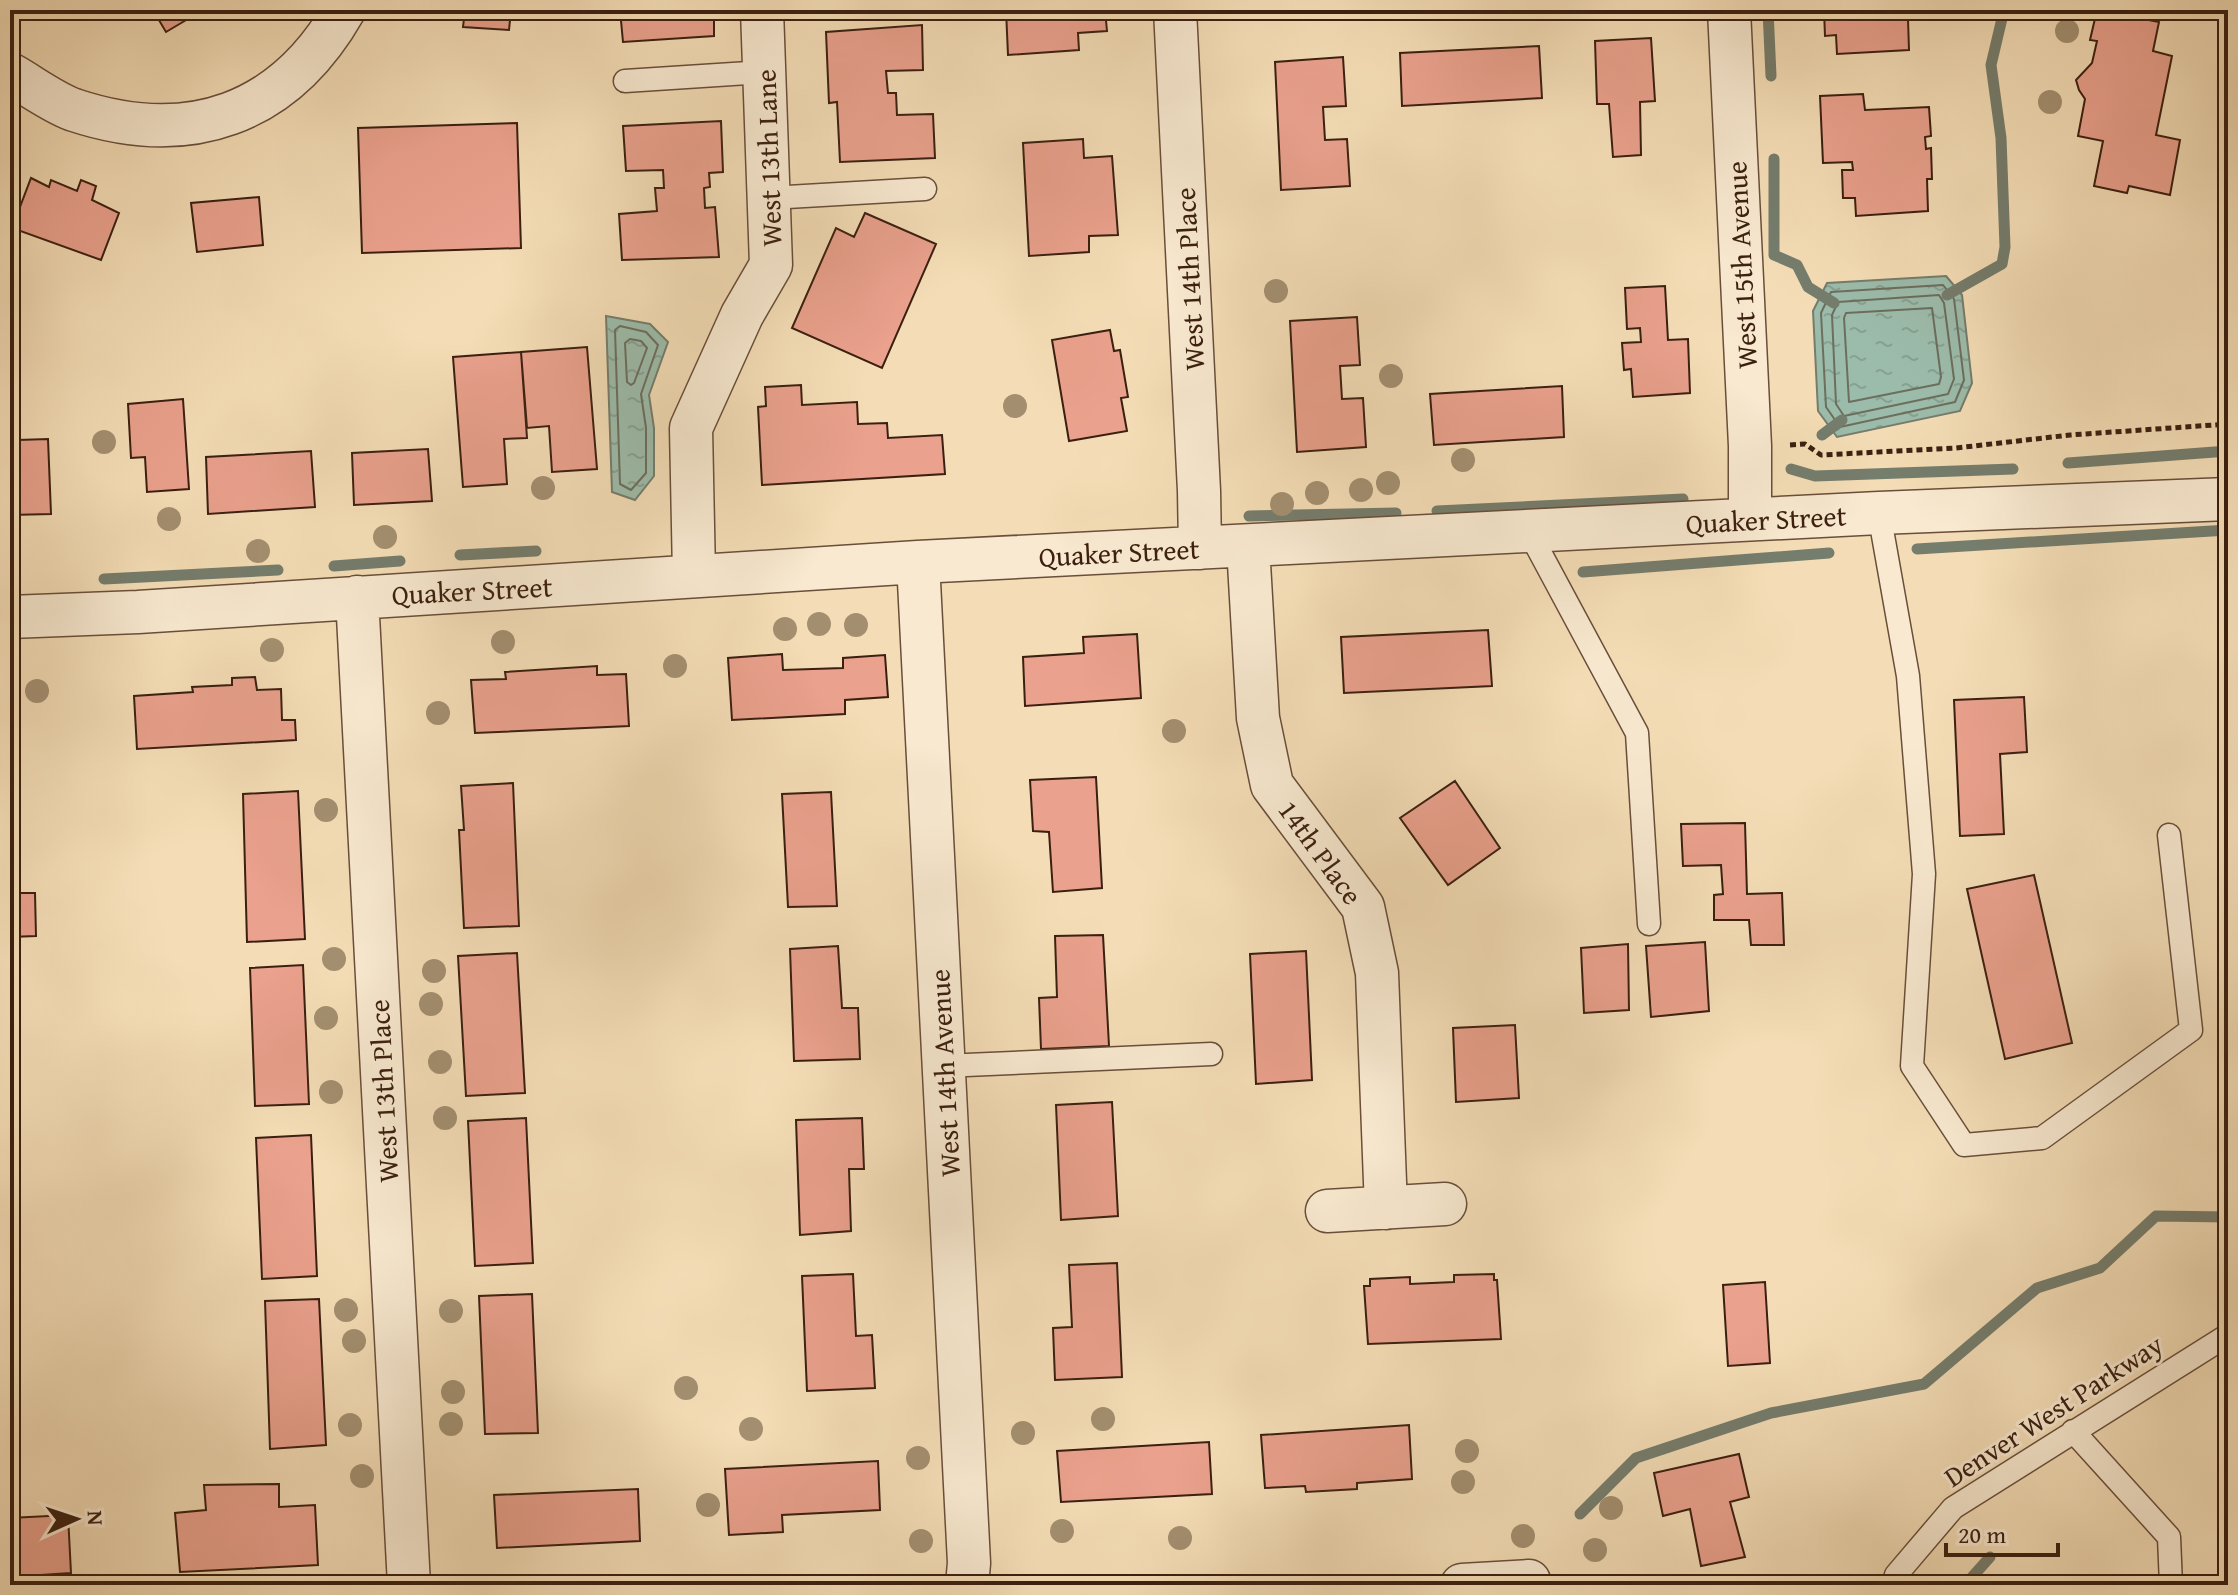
<svg xmlns="http://www.w3.org/2000/svg" width="2238" height="1595" font-family="'Gentium Book Plus',serif">
	<defs>
		<pattern id="water-ripples" width="26" height="14" patternUnits="userSpaceOnUse" patternTransform="scale(2)"><rect width="26" height="14" fill="#9cbcab"/><path d="M2 4q2-2 4 0t4 0M15 11q2-2 4 0t4 0" fill="none" stroke="#87a192"/></pattern>
	</defs>
	<rect width="100%" height="100%" fill="#f4ddb6"/>
	<filter id="stains"><feTurbulence type="fractalNoise" baseFrequency=".0025" numOctaves="4"/><feColorMatrix values="0 0 0 0 .2 0 0 0 0 .09 0 0 0 0 .02 0 0 0 .5 -.17"/></filter>
	<radialGradient id="worn" r=".72"><stop offset=".6" stop-color="#630" stop-opacity="0"/><stop offset="1" stop-color="#630" stop-opacity=".3"/></radialGradient>
	<path fill="url(#water-ripples)" stroke="#757d6d" stroke-width="2" d="M1946,276L1962,295L1972,383L1960,411L1837,437L1818,411L1813,311L1827,283Z
		M606,316L650,324L668,342L649,395L654,428V476L635,500L612,492Z"/>
	<g fill="none" stroke-linecap="round" stroke-linejoin="round">
		<path stroke="#6c6e5e" stroke-width="2" d="M1943,285L1954,299L1964,380L1955,402L1840,427L1826,407L1821,313L1831,292Z
			M1939,295L1944,303L1954,379L1948,394L1844,416L1836,404L1832,315L1838,302Z
			M1932,308L1941,377L1939,384L1849,402L1844,318L1846,313Z
			M620,326L646,332L658,345L641,394L646,428V473L631,490L620,484L615,330Z
			M630,339L641,341L647,348L634,383L631,385L627,382L625,343Z"/>
		<path stroke="#757d6d" stroke-width="11" d="M1768,10L1771,76
			M1774,159V255L1797,265L1808,287L1834,303
			M1947,295L2002,264L2005,247L2001,138L1991,65L2004,10
			M1822,435L1842,420
			M2068,463L2228,451
			M1791,469L1815,476L2013,469
			M1437,511L1683,499
			M1249,516L1396,513
			M1917,549L2228,530
			M460,555L536,551
			M334,566L400,561
			M1583,572L1829,553
			M104,579L278,570
			M1580,1514L1636,1458L1771,1413L1924,1384L2037,1288L2100,1268L2156,1216L2228,1217
			M1965,1585L1990,1557"/>
	</g>
	<path fill="#eaa18d" stroke="#3b1f10" stroke-width="2" d="M153,10H203L166,32Z
		M465,10H511L509,30L463,27Z
		M620,10H714V36L623,42Z
		M1006,10H1105L1107,31L1078,33L1079,50L1008,55Z
		M1824,10H1914L1915,19H1908L1909,50L1837,54L1836,35L1825,36Z
		M2097,10L2159,22L2153,51L2172,56L2156,135L2180,140L2170,195L2129,186L2127,193L2094,186L2103,141L2078,136L2085,99L2079,90L2076,80L2092,63L2097,41L2090,40Z
		M922,25L923,70L886,71L888,93H896L897,115L933,114L935,158L840,162L837,102L829,103L826,32Z
		M1651,38L1655,101L1640,102L1641,155L1613,157L1609,104H1597L1595,41Z
		M1539,46L1542,98L1402,106L1400,53Z
		M1343,57L1346,106L1323,107L1325,140L1347,139L1350,186L1281,190L1275,62Z
		M1863,94L1865,110L1929,107L1931,136L1925,137L1926,149L1931,148L1932,179H1927L1928,211L1856,216L1855,198H1843L1842,170H1853L1852,162L1823,163L1820,96Z
		M721,121L723,172L709,173L710,187L704,188L705,208L715,207L719,257L622,260L619,214L657,211L655,188H664L663,170L626,171L623,126Z
		M517,123L521,248L362,253L358,128Z
		M1083,139L1084,158L1112,156L1118,235L1089,236V252L1029,256L1023,143Z
		M31,178L49,187L51,180L77,191L81,180L96,186L92,200L119,213L101,260L12,228Z
		M259,197L263,245L197,252L191,203Z
		M865,213L936,244L882,368L792,328L836,228L854,237Z
		M1665,286L1668,340L1688,339L1690,393L1633,397L1631,369L1624,370L1622,343L1641,342L1640,328L1627,329L1625,288Z
		M1357,317L1360,365L1340,366L1342,399L1363,398L1366,447L1297,452L1290,321Z
		M1110,330L1114,351L1120,350L1128,397L1121,398L1127,431L1069,441L1052,340Z
		M587,347L597,469L552,472L549,426L527,428L521,352Z
		M521,352L527,438L504,439L507,484L463,487L453,357Z
		M801,385L802,405L857,402L858,424L887,423L888,438L942,435L945,474L762,485L758,407L766,406L765,387Z
		M1562,386L1564,437L1434,445L1430,394Z
		M183,399L189,489L147,492L145,457L131,458L128,404Z
		M48,439L51,514L10,515V456H19L18,440Z
		M428,449L432,501L354,505L352,453Z
		M311,451L315,507L208,514L206,457Z
		M1488,630L1492,686L1344,693L1341,637Z
		M1137,634L1141,698L1025,706L1023,657L1084,653L1083,637Z
		M782,654L783,670L843,668V658L885,655L888,697L845,700V714L732,720L728,658Z
		M597,666V675L626,674L629,726L475,733L471,680L506,679L505,672Z
		M255,677L257,690L281,689L282,720H295L296,740L137,749L134,696L193,692L192,687L232,685V678Z
		M2024,697L2027,752L2000,754L2004,834L1960,836L1954,700Z
		M1096,777L1102,888L1053,892L1049,832L1033,831L1030,780Z
		M1455,781L1500,848L1448,885L1400,818Z
		M513,783L519,926L464,928L459,830H464L461,786Z
		M298,791L305,939L247,942L243,794Z
		M831,792L837,906L788,907L782,794Z
		M1745,823L1747,894L1782,893L1784,945H1751L1749,920H1714V895L1723,894L1721,865L1683,866L1681,824Z
		M13,831L16,893H35L36,936L10,937V832Z
		M2034,875L2072,1043L2005,1059L1967,889Z
		M1103,935L1109,1046L1041,1049L1039,998L1057,997L1055,936Z
		M1705,942L1709,1011L1651,1017L1646,946Z
		M1628,944L1629,1010L1584,1013L1581,948Z
		M838,946L842,1008H858L860,1059L794,1061L790,949Z
		M1306,951L1312,1080L1256,1084L1250,954Z
		M517,953L525,1093L466,1096L458,956Z
		M303,965L309,1104L255,1106L250,968Z
		M1515,1025L1519,1098L1456,1102L1453,1028Z
		M1112,1102L1118,1216L1061,1220L1056,1105Z
		M526,1118L533,1263L475,1266L468,1121Z
		M862,1118L864,1169H849L851,1231L800,1235L796,1120Z
		M311,1135L317,1276L262,1279L256,1138Z
		M1117,1263L1122,1377L1055,1380L1053,1328L1072,1327L1069,1265Z
		M853,1274L856,1336L872,1335L875,1388L807,1391L802,1276Z
		M1494,1274V1280H1497L1501,1339L1368,1344L1364,1286H1370V1279L1410,1277V1284L1454,1282V1275Z
		M1765,1282L1770,1363L1728,1366L1723,1285Z
		M532,1294L538,1433L485,1434L479,1296Z
		M319,1299L326,1445L270,1449L265,1301Z
		M1409,1425L1412,1479L1357,1483V1489L1306,1492L1305,1486L1265,1488L1261,1435Z
		M1209,1442L1212,1494L1061,1502L1057,1451Z
		M1739,1454L1749,1497L1730,1502L1745,1557L1701,1566L1690,1509L1663,1516L1654,1473Z
		M878,1461L880,1510L782,1515L783,1532L729,1535L725,1469Z
		M279,1484V1507L315,1505L318,1565L180,1572L175,1513L206,1510L204,1485Z
		M638,1489L640,1541L497,1548L494,1495Z
		M68,1515L71,1573L10,1577V1518Z"/>
	<g fill="none" stroke-linecap="round" stroke-linejoin="round">
		<g stroke="#694e3a" stroke-width="25">
			<path id="service" d="M625,81L764,72
				M770,198L925,189
				M1879,513L1908,676L1924,874L1912,1066L1964,1145L2042,1138L2191,1030L2169,835
				M1529,532L1637,733L1649,924
				M943,1066L1211,1054
				M2073,1431L2169,1537L2171,1585
				M1893,1585L1896,1575L1953,1508L2228,1335"/>
		</g>
		<g stroke="#694e3a" stroke-width="45">
			<path id="minor" d="M1175,10L1199,491L1200,548
				M1729,10L1750,446V519
				M10,74C30,85 52,102 74,110C189,148 284,115 344,10
				M1248,546L1258,718L1272,785L1363,907L1377,973L1386,1208
				M918,562L969,1563L967,1585
				M694,575L691,428L742,315L771,265L762,10
				M357,597L409,1585
				M10,617L138,612L918,562L1879,513L2228,499
				M1327,1211L1445,1204
				M1462,1585L1529,1581L1530,1585"/>
		</g>
		<path stroke="#3b1f10" stroke-width="5" stroke-dasharray="6 4" stroke-linecap="butt" d="M1790,445L1805,444L1821,455L1956,448L2070,435L2228,424"/>
		<use href="#service" stroke="#f8e9d0" stroke-width="22"/>
		<use href="#minor" stroke="#f8e9d0" stroke-width="42"/>
	</g>
	<g fill="#a38f70">
		<circle cx="2067" cy="31" r="12"/>
		<circle cx="2050" cy="102" r="12"/>
		<circle cx="1276" cy="291" r="12"/>
		<circle cx="1391" cy="376" r="12"/>
		<circle cx="1015" cy="406" r="12"/>
		<circle cx="104" cy="442" r="12"/>
		<circle cx="1463" cy="460" r="12"/>
		<circle cx="1388" cy="483" r="12"/>
		<circle cx="543" cy="488" r="12"/>
		<circle cx="1361" cy="490" r="12"/>
		<circle cx="1317" cy="493" r="12"/>
		<circle cx="1282" cy="504" r="12"/>
		<circle cx="169" cy="519" r="12"/>
		<circle cx="385" cy="537" r="12"/>
		<circle cx="258" cy="551" r="12"/>
		<circle cx="819" cy="624" r="12"/>
		<circle cx="856" cy="625" r="12"/>
		<circle cx="785" cy="629" r="12"/>
		<circle cx="503" cy="642" r="12"/>
		<circle cx="272" cy="650" r="12"/>
		<circle cx="675" cy="666" r="12"/>
		<circle cx="37" cy="691" r="12"/>
		<circle cx="438" cy="713" r="12"/>
		<circle cx="1174" cy="731" r="12"/>
		<circle cx="326" cy="810" r="12"/>
		<circle cx="334" cy="959" r="12"/>
		<circle cx="434" cy="971" r="12"/>
		<circle cx="431" cy="1004" r="12"/>
		<circle cx="326" cy="1018" r="12"/>
		<circle cx="440" cy="1062" r="12"/>
		<circle cx="331" cy="1092" r="12"/>
		<circle cx="445" cy="1118" r="12"/>
		<circle cx="346" cy="1310" r="12"/>
		<circle cx="451" cy="1311" r="12"/>
		<circle cx="354" cy="1341" r="12"/>
		<circle cx="686" cy="1388" r="12"/>
		<circle cx="453" cy="1392" r="12"/>
		<circle cx="1103" cy="1419" r="12"/>
		<circle cx="451" cy="1424" r="12"/>
		<circle cx="350" cy="1425" r="12"/>
		<circle cx="751" cy="1429" r="12"/>
		<circle cx="1023" cy="1433" r="12"/>
		<circle cx="1467" cy="1451" r="12"/>
		<circle cx="918" cy="1458" r="12"/>
		<circle cx="362" cy="1476" r="12"/>
		<circle cx="1463" cy="1482" r="12"/>
		<circle cx="708" cy="1505" r="12"/>
		<circle cx="1611" cy="1508" r="12"/>
		<circle cx="1062" cy="1531" r="12"/>
		<circle cx="1523" cy="1536" r="12"/>
		<circle cx="1180" cy="1538" r="12"/>
		<circle cx="921" cy="1541" r="12"/>
		<circle cx="1595" cy="1550" r="12"/>
	</g>
	<g text-anchor="middle" dominant-baseline="central" stroke-width="6" stroke-linejoin="round" paint-order="stroke">
		<g font-size="28" fill="#3b1f10" stroke="#f8e9d0">
			<text transform="translate(768 158) rotate(-92)">West 13th Lane</text>
			<text transform="translate(1741 265) rotate(-93)">West 15th Avenue</text>
			<text transform="translate(1189 279) rotate(-93)">West 14th Place</text>
			<text transform="translate(1766 519) rotate(-3)">Quaker Street</text>
			<text transform="translate(1119 552) rotate(-3)">Quaker Street</text>
			<text transform="translate(472 590) rotate(-3)">Quaker Street</text>
			<text transform="translate(1321 852) rotate(54)">14th Place</text>
			<text transform="translate(944 1073) rotate(-93)">West 14th Avenue</text>
			<text transform="translate(383 1091) rotate(-93)">West 13th Place</text>
			<text transform="translate(2053 1410) rotate(-33)">Denver West Parkway</text>
		</g>
	</g>
	<rect width="2238" height="1595" fill="none" stroke="#f4ddb6" stroke-width="40"/>
	<rect x="12" y="12" width="2214" height="1571" fill="none" stroke="#3b1f10" stroke-width="4"/>
	<rect x="20" y="20" width="2198" height="1555" fill="none" stroke="#3b1f10" stroke-width="2"/>
	<g transform="translate(76 1519) rotate(87)" stroke="#f8e9d0" stroke-width="6" paint-order="stroke">
	<path d="M0-6L14 30L0 20L-14 30Z" fill="#3b1f10"/>
	<text y="-12" font-size="22" font-weight="bold" text-anchor="middle" fill="#3b1f10">N</text>
	</g>
	<path d="M1946 1543v12h112v-12" fill="none" stroke="#3b1f10" stroke-width="4"/>
	<text x="1958" y="1543" font-size="24" fill="#3b1f10" stroke="#f8e9d0" stroke-width="6" paint-order="stroke">20 m</text>
	<rect width="100%" height="100%" filter="url(#stains)"/>
	<rect width="100%" height="100%" fill="url(#worn)"/>
</svg>
